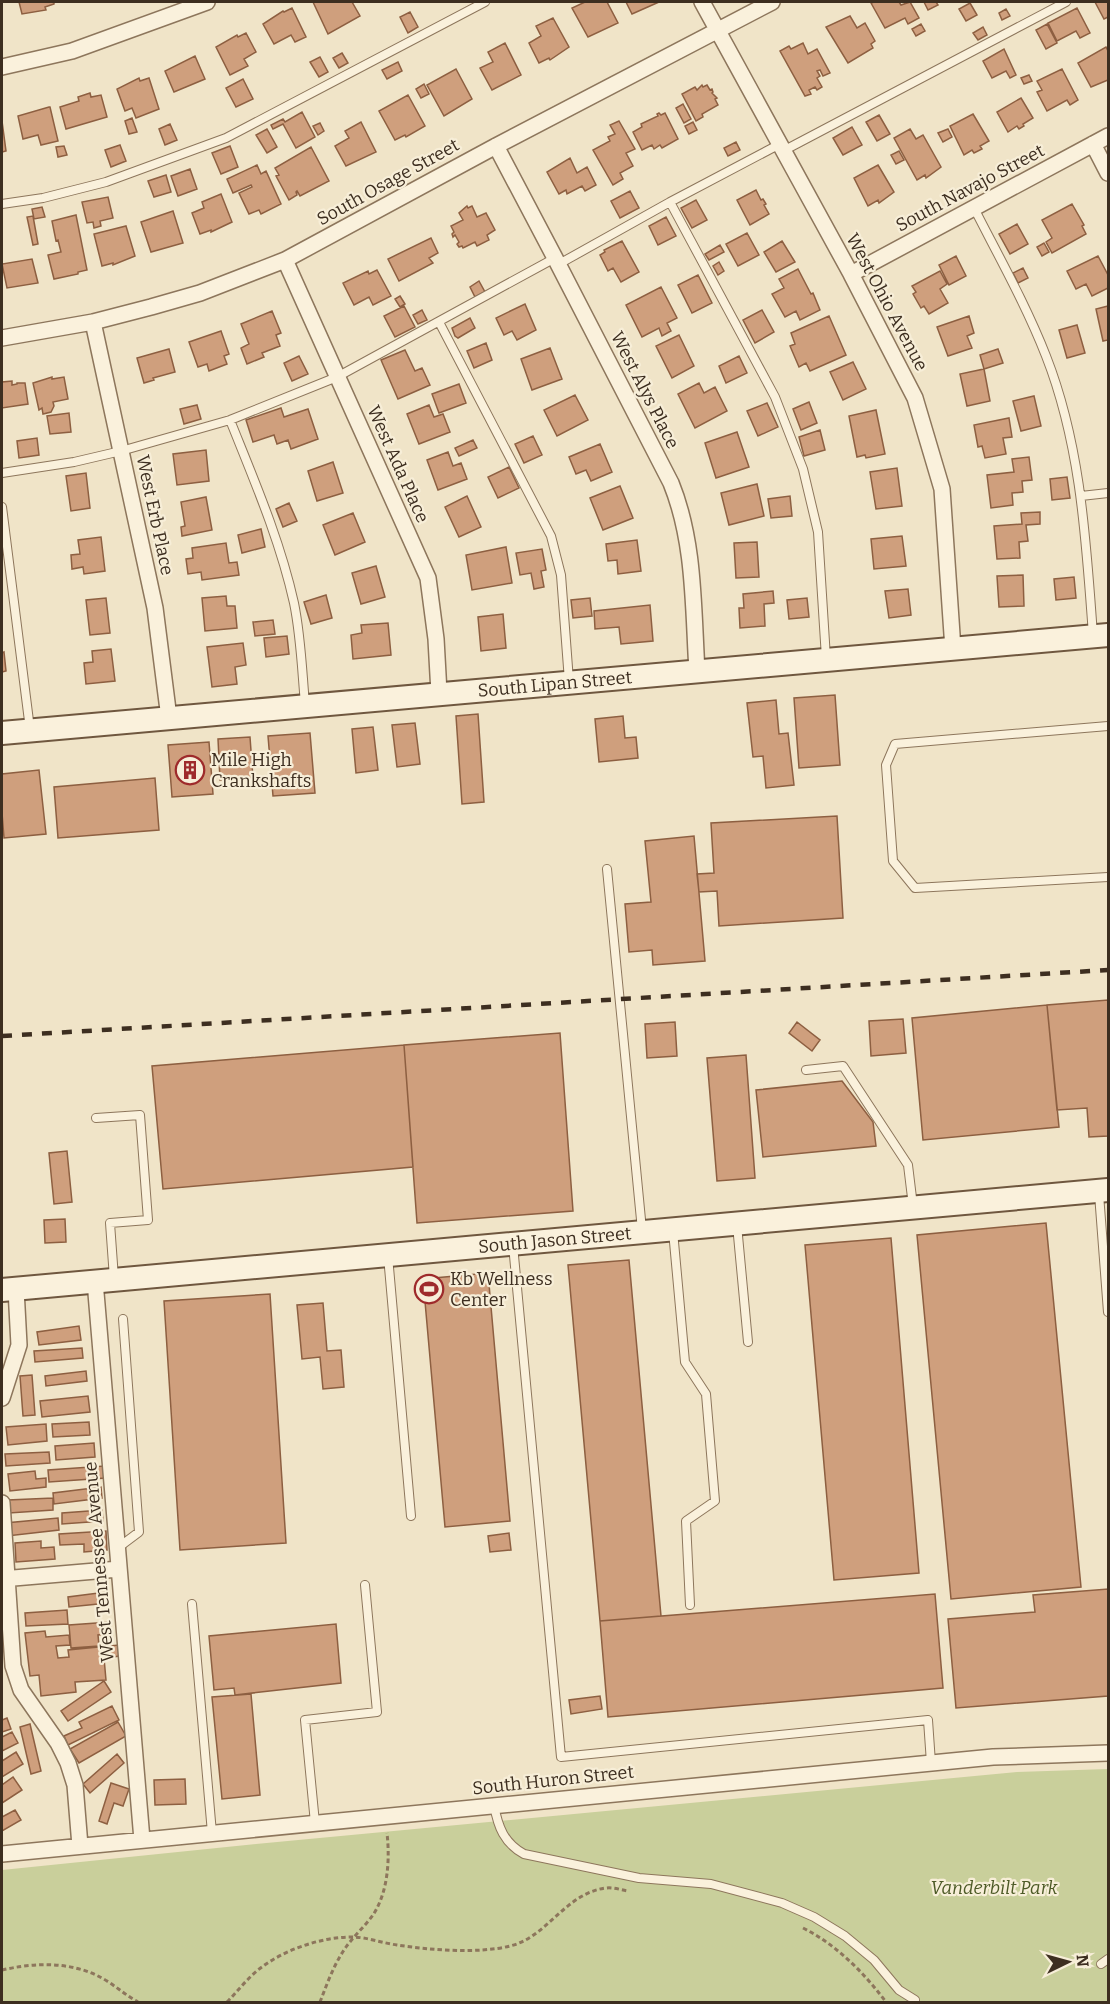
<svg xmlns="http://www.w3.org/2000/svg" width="1110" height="2004" font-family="Bitter,serif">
	<rect width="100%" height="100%" fill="#f0e4c8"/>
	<path fill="#c9cf9b" d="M1108,1769V2002H2V1870L256,1844L1017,1772Z"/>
	<path fill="#cf9f7d" stroke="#8d5f41" stroke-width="1.5" d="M19,2H54V4L45,7L46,10L22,14Z
		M313,2H352L360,16L328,34Z
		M585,2H607L618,23L588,37L572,8Z
		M626,2H659L632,14Z
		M874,2H899L901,5L910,2L919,18L908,24L905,18L885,28L871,3Z
		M924,2H936L938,5L928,10Z
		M1095,2H1108V17L1104,19Z
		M970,3L977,15L966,21L959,9Z
		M292,8L306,37L295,42L291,35L274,44L263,24L283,11L284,12Z
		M1077,8L1090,33L1080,38L1076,31L1057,41L1048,23Z
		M1006,9L1010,16L1002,20L999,13Z
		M410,12L418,27L408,33L400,17Z
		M850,16L857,28L865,23L875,41L871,44L873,48L848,63L826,27Z
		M553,18L569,47L550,60L549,58L539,63L529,43L541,36L536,26Z
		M921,24L925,31L916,36L912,29Z
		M1047,24L1057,43L1046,49L1036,30Z
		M983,27L987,35L978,40L973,33Z
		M246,33L256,52L244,59L248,66L230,75L216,47L237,35L238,37Z
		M505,43L521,75L492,90L480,68L493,62L488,52Z
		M803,43L808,54L817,49L830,73L823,76L820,70L817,71L820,76L817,78L822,87L817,90L815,87L809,90L811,94L805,96L780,51L789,46L791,49Z
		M1106,47L1108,51V80L1091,87L1078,63Z
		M1004,49L1016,75L1010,78L1006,71L992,78L983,61Z
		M342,53L348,63L339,68L333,58Z
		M195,56L205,79L174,92L165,71Z
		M320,57L328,72L319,77L310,62Z
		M398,62L402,71L387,79L382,70Z
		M456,69L472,99L444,116L427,85Z
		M1062,69L1078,100L1070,105L1067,100L1047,111L1037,92L1042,90L1037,81Z
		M1029,75L1032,81L1024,84L1021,78Z
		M139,78L140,81L149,78L159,109L136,118L132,108L125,111L117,89Z
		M243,79L253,99L236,107L226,88Z
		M424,84L429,94L421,98L416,89Z
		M702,85L703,87L707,85L710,90L712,89L713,92L712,93L717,98L715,99L718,105L702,114L703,117L696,121L682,94L695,87L697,90Z
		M90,93L91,97L101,95L107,117L66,129L60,107L79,101L78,97Z
		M408,95L425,126L406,137L405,135L395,140L379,111Z
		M1021,98L1033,118L1023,124L1024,126L1019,129L1017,126L1008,132L997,112Z
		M683,104L691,119L684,123L676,108Z
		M49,107H50L58,141L41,145L38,135L23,139L18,116Z
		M302,112L315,137L296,148L283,124L273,129L271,125L283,119L285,122Z
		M659,113L661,115L665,113L678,139L662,148L660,145L654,149L652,145L642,150L633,132L642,127L641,124L658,116L657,114Z
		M973,114L989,141L980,146L982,149L974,153L972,150L964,155L950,126Z
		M879,115L890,134L877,141L866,122Z
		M132,118L137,132L129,134L125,121Z
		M2,121L6,151L2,152Z
		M619,121L635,149L626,153L633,166L620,173L623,179L613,185L593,150L610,141L608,137L615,134L610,125Z
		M361,122L376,152L346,166L335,146L349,138L345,131Z
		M693,122L697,130L689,134L685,126Z
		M320,123L324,131L318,135L313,126Z
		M170,124L177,140L165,145L159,129Z
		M852,127L862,145L843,155L833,138Z
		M267,129L277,147L267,153L256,135Z
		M910,129L916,139L923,135L941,167L926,178L925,175L917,180L894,138Z
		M948,129L952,137L943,142L938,133Z
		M736,142L740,150L728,156L724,148Z
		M120,145L126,161L111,167L105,150Z
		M64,146L67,155L58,157L56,147Z
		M230,146L238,167L221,174L212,153Z
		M311,147L329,181L300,196L297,191L296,192L297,195L289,200L276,176L279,175L275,168Z
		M899,151L904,160L896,164L891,155Z
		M570,158L577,173L587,167L596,185L585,191L582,186L567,194L566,190L559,194L547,172Z
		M257,165L261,174L266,171L281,204L261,214L259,210L249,214L239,193L252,187L251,185L233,193L227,179Z
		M878,165L894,192L879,203L878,200L868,206L854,178Z
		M190,169L197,189L178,196L171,176Z
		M166,175L171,192L154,197L148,181Z
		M756,190L761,200L763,199L766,204L764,205L769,214L750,225L737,200Z
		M630,191L639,208L620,218L611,201Z
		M221,194L232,222L211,232V230L200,234L192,213L204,208L202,202Z
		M108,197L113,218L100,221L101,226L94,228L93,222L87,223L82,202Z
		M696,200L707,220L692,228L681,208Z
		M1072,204L1084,225L1082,226L1086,234L1052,253L1046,242L1052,238L1042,220Z
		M467,206L468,208L472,206L477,217L486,213L495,230L487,235L489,240L477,246L475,242L463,248L462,246L459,247L457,244L459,242L455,235L453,237L452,234L454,232L451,226L463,220L459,213Z
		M42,207L45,217L34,219L32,209Z
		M173,211L183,243L151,252L141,222Z
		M76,215L87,270L78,272V274L54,279L48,255L61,252L58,240L56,241L52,221Z
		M33,216L38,244L33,245L27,217Z
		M666,217L676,236L658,245L649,226Z
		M1017,224L1028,244L1010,254L999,234Z
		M126,226L135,256L113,265V263L102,266L94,234Z
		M747,233L759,255L738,266L726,244Z
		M431,238L438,253L429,258L433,263L399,281L388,259Z
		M622,241L639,272L621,282L613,268L608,271L600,255L605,252L604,250Z
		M782,241L795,262L776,272L764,252Z
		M1044,243L1049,252L1042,256L1037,247Z
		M720,245L724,252L709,260L705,254Z
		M956,256L966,276L949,285L939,265Z
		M1098,256L1108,275V288L1092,296L1086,284L1076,289L1067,271Z
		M32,259L38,283L7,288L2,264Z
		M719,262L724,271L718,275L713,266Z
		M1023,268L1028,278L1018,283L1013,273Z
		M798,269L811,294L813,293L820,310L800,320L796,311L785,317L772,294L784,288L779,279Z
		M377,270L391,296L373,305L369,297L354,305L343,283L368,271L369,274Z
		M940,271L947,284L940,289L948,303L929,314L924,306L921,308L913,294L916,292L912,286Z
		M698,275L712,303L692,313L678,285Z
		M479,281L485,292L475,297L470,287Z
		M661,287L677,318L667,323L671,331L662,336L659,328L642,337L626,305Z
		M400,296L405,304L400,307L395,299Z
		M525,304L536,330L517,340L512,331L504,335L496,318Z
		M404,306L415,327L395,337L384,316Z
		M1108,306V340L1103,341L1096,309Z
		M422,310L427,320L418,324L413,315Z
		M762,310L774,332L755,343L743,320Z
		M272,311L281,333L276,335L280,346L262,353L264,357L247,364L241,348L249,344L241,324Z
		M829,316L846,355L810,371L806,363L799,367L790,346L795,344L791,333Z
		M969,316L974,333L967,336L972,348L948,356L937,327Z
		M470,318L475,328L458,338L455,336L452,328Z
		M1077,325L1085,353L1067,358L1059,330Z
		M221,331L229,354L224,356L227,364L209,371L207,364L198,367L189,342Z
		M679,335L694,366L672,378L656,346Z
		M486,343L492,360L474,368L467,351Z
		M550,348L562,379L532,390L521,359Z
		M169,349L175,372L153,378L154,380L144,383L137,358Z
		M998,349L1003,363L984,369L980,355Z
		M405,350L415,371L422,368L430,385L398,399L381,360Z
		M299,356L308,374L292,381L284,363Z
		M739,356L747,373L726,383L719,366Z
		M853,362L866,389L843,400L830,372Z
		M984,369L990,401L967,406L960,374Z
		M52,377V379L64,377L68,399L53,402L54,406L51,412L43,414L42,408L39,410L33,383Z
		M12,381V385L17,384V383H25L28,404L2,408V382Z
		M699,383L704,393L715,387L727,411L695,428L678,394Z
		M459,384L466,403L439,413L432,394Z
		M575,395L588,420L557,436L544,410Z
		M1034,396L1041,426L1021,431L1013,401Z
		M809,402L817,423L801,430L793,409Z
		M767,403L778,427L758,436L747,411Z
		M197,405L201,419L184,424L180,409Z
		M429,405L434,417L443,414L450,432L419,444L407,414Z
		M281,408L284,417L308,409L318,439L291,449L288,440L277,444L274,435L253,442L246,420Z
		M876,410L885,454L866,458L865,455L857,457L849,416Z
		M69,413L71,432L50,434L47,416Z
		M1009,418L1012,437L1003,438L1006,454L985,458L982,446L978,447L974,425Z
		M820,430L825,450L804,456L799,437Z
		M737,432L749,467L716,478L705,443Z
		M533,436L542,455L524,463L515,444Z
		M37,438L39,455L19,458L17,441Z
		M473,440L477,448L459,456L455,448Z
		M600,444L612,472L591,481L586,470L576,474L569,457Z
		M206,450L209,481L177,485L173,454Z
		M448,452L453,466L461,463L467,479L438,490L427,460Z
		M1029,457L1032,480L1022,481L1023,492L1012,493L1013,505L991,508L987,475L1014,472L1012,459Z
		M333,462L343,493L317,501L308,471Z
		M509,467L519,488L498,498L488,477Z
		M897,468L902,506L876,509L870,472Z
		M86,473L90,508L71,511L66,476Z
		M1067,477L1070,498L1052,500L1050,479Z
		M757,484L764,516L729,525L721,493Z
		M620,486L633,518L603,530L590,498Z
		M467,496L481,527L459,537L445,507Z
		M790,496L792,516L771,518L768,499Z
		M206,497L212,530L182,536L181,527L185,526L181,502Z
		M289,503L297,521L283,527L276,509Z
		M1040,512V524L1026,525L1028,541L1019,542L1020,558L997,559L994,526L1022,524L1021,513Z
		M353,513L365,542L335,555L323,525Z
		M261,529L265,547L242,553L238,535Z
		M902,536L906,566L874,569L871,539Z
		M101,537L105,571L84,574L83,567L72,569L71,555L80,554L78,540Z
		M637,540L641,571L618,574L617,560L608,561L606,544Z
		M757,542L759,577L736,578L734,543Z
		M226,543L229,563L237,562L239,575L202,580L201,572L188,574L186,559L193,558L192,548Z
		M506,547L512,583L472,590L466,555Z
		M542,549L546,570L541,571L544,587L534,589L531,573L520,575L516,553Z
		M376,566L385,597L361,604L352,573Z
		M1023,575L1024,606L999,607L997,576Z
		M1074,577L1076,598L1056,600L1054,579Z
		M908,589L911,615L889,618L885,591Z
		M773,591L774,603L764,604L765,626L740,628L739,608H744L743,594Z
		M326,595L332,618L311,624L304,602Z
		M226,596L227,606H235L237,628L205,631L202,598Z
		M106,598L110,633L90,635L86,600Z
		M590,598L592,616L573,618L571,600Z
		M807,598L809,617L789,619L787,600Z
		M650,605L653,641L621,644L619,627L595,629L594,611Z
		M503,614L506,648L481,651L478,617Z
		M273,620L275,634L255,636L253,622Z
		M388,623L391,655L353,659L351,635L362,633L361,625Z
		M287,636L289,654L266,657L264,638Z
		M243,643L246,665L235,667L237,684L212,687L207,647Z
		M111,649L115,681L86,684L84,663L93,662L92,651Z
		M4,652L6,671L2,672V653Z
		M835,695L840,765L799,768L794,698Z
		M776,700L779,734L788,733L794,785L766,788L763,756L753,757L747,703Z
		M478,714L484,802L462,804L456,716Z
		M623,716L625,738L636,737L638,758L599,762L595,719Z
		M415,723L420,764L397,767L392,725Z
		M373,727L378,770L356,773L352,729Z
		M310,733L315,793L273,796L268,736Z
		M250,737L253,778L220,780L218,739Z
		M209,742L213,794L172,797L168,745Z
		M39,770L46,834L4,838L2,813V774Z
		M155,778L159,830L58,838L54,787Z
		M837,816L843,918L719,926L717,891L699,892L697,874L714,873L711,823Z
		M694,836L705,961L653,965L652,950L629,952L625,904L651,902L645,841Z
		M1108,1000V1136L1089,1137L1087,1108L1057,1110L1047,1005Z
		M1047,1005L1059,1127L923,1140L912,1018Z
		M903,1019L906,1053L871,1056L869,1021Z
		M675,1022L677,1056L647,1058L645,1024Z
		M797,1022L820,1040L812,1051L789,1033Z
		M560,1033L573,1211L417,1223L404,1045Z
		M404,1045L413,1167L163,1189L152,1066Z
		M746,1055L755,1178L717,1181L707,1058Z
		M842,1081L873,1122L876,1146L763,1157L756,1090Z
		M67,1151L72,1202L54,1204L49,1153Z
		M65,1219L66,1242L45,1243L44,1220Z
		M1046,1223L1081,1587L951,1599L917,1235Z
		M891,1238L919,1573L834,1580L805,1245Z
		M629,1260L661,1616L600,1621L568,1265Z
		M488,1273L510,1521L445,1527L423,1279Z
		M270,1294L286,1543L180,1550L164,1301Z
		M323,1303L327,1351L341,1350L344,1387L323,1389L320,1357L302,1359L297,1305Z
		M79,1326L81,1340L39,1345L37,1332Z
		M82,1348L83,1358L35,1362L34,1351Z
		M86,1371L87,1381L46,1386L45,1376Z
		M32,1375L35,1415L23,1416L20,1376Z
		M88,1396L90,1412L42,1417L40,1401Z
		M89,1422L90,1435L53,1437L52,1424Z
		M46,1424L47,1441L8,1445L6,1427Z
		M94,1443L95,1457L56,1460L55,1446Z
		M49,1452L50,1463L6,1466L5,1454Z
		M105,1466L106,1478L49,1482L48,1470Z
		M35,1471L36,1479L46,1478V1487L10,1491L8,1474Z
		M101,1487L102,1498L54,1504L53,1493Z
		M53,1498V1510L9,1513L8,1500Z
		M102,1510L103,1521L62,1524V1513Z
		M58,1518L59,1530L7,1536L5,1523Z
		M106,1531L107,1550L84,1552V1544L60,1545L59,1534Z
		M509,1533L511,1550L490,1552L488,1536Z
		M41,1541V1548L54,1547L55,1559L16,1562L15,1543Z
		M1108,1589V1696L956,1708L948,1619L1035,1612L1033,1595Z
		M106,1592L108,1603L69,1607L68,1597Z
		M935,1594L943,1688L608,1717L600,1621Z
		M67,1610L68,1624L26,1626L25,1613Z
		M110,1622L111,1634L98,1635L99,1646L71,1648L69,1625Z
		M336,1624L341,1683L235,1695L234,1688L214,1690L209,1636Z
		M45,1631L46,1637L69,1635L70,1645L56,1646L58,1658L69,1657L68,1650L119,1645L120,1656L104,1658L106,1680L75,1682L76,1692L41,1696L39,1675L30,1676L25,1633Z
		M104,1681L111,1692L68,1721L61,1711Z
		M251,1694L260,1795L222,1799L212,1697Z
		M600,1696L602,1709L571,1714L569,1700Z
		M112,1706L119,1720L68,1745L64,1736L82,1728L79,1722Z
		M7,1718L11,1729L2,1732V1720Z
		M118,1722L126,1736L79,1763L70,1749Z
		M30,1724L41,1771L31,1774L20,1727Z
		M12,1732L18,1743L2,1751V1737Z
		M16,1752L23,1764L2,1777V1761Z
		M117,1754L124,1763L90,1793L83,1784Z
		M13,1777L22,1790L2,1803V1785Z
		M185,1779L186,1804L155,1805L154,1780Z
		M111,1783L129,1789L123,1806L114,1803L107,1824L99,1821Z
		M15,1810L21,1820L2,1831V1817Z"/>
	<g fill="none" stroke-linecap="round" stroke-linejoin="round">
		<g stroke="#8d765c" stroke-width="10">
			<path id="lane" d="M783,151L1066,2
				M670,202L775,397L803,469L818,532L826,658
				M2,204L43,198L106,182L226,138L485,2
				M974,208C999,257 1026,305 1046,356C1081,445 1086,541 1093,635
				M559,264L670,202L780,144
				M439,322L551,536L561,575L569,681
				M230,420C254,480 280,540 294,603C301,637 302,671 305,704
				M2,473L74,462L121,451L230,420L337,377L555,258
				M1081,496L1108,493
				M2,507L30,729
				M1108,726L895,744L886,765L893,861L915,888L1108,877
				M607,869L642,1230
				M806,1070L843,1066L908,1165L913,1206
				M96,1118L140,1115L148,1220L110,1223L114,1278
				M1099,1194L1108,1312
				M737,1225L748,1342
				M673,1231L685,1362L706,1394L715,1501L686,1521L690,1605
				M513,1245L561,1757L928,1720L931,1763
				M388,1256L411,1516
				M119,1547L139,1532L123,1319
				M192,1604L212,1833
				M494,1805C498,1827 504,1843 524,1854L639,1878L711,1884L782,1903L814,1917L845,1936L874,1960L899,1990L915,2000
				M315,1823L305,1720L377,1712L365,1585
				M1101,1964L1108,1959"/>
		</g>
		<g stroke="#8d765c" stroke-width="18">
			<path id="street" d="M702,2L851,274L915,398L942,489L953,649
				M2,67L72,51L207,2
				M1093,144L1108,173
				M496,146L555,258L671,483C695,542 693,608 697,671
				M285,260L428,578L436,639L439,693
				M851,274L1108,136
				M93,322L155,608L169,718
				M2,338L93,322L151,307L200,293L285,260L496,146L772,2
				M95,1281L142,1840
				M2,1398L19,1345L16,1289
				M2,1503L13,1666L21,1690L58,1743L68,1763L75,1785L80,1846
				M2,1579L119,1569
				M2,1854L993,1757L1108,1753"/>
		</g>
		<g stroke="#6f573f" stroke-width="26">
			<g id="secondary">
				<path id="s1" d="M2,733L1108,635"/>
				<path id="s2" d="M2,1290L1108,1190"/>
			</g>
		</g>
		<path stroke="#8d765c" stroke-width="3" stroke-dasharray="4.5 3" stroke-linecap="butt" d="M803,1928C837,1945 864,1973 886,2002
			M2,1970C37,1962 75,1961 107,1981C118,1988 127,1996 138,2002
			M227,2002C238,1991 249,1976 262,1967C286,1949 322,1937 352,1937C366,1937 382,1943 397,1945C430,1950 477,1954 510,1946C548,1937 565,1893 606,1888C613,1887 621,1890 628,1891
			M320,2002C327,1984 334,1964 346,1947C354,1936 365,1926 373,1915C388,1892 390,1860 387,1833"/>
		<use href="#lane" stroke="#faf1dc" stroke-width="8"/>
		<use href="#street" stroke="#faf1dc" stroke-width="15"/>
		<use href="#secondary" stroke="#faf1dc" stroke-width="22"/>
		<path stroke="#3d2e20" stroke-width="4.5" stroke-dasharray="10 10" stroke-linecap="butt" d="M2,1036L1108,970"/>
	</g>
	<defs>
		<g id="building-ring" transform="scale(1.5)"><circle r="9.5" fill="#f7eed8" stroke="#9e2a2b" stroke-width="1.5"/><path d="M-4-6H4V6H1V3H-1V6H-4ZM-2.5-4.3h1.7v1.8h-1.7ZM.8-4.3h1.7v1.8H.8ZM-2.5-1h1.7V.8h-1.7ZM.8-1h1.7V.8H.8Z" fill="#9e2a2b"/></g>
		<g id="stadium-ring" transform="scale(1.5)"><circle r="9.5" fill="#f7eed8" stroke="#9e2a2b" stroke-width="1.5"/><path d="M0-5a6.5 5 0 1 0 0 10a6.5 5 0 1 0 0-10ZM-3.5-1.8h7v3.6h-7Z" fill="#9e2a2b"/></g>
	</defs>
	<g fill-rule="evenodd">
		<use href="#building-ring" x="190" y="770"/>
		<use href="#stadium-ring" x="429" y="1289"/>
	</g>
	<g text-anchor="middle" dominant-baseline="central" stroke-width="4.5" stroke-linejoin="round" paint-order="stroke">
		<g font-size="18" fill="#3d2e20" stroke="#f7eed8">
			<text transform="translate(388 182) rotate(-29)">South Osage Street</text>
			<text transform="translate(970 188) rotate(-28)">South Navajo Street</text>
			<text transform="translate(887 302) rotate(62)">West Ohio Avenue</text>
			<text transform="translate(645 390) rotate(63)">West Alys Place</text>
			<text transform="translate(398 464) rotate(66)">West Ada Place</text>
			<text transform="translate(155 515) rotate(78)">West Erb Place</text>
			<text stroke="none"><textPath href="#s1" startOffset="555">South Lipan Street</textPath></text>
			<text stroke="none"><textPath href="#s2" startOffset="555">South Jason Street</textPath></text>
			<text transform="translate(99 1562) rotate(-95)">West Tennessee Avenue</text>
			<text transform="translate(553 1780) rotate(-6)">South Huron Street</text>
		</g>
		<g font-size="18" fill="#3d2e20" stroke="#f7eed8" text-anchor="start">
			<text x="211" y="760">Mile High<tspan x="211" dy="21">Crankshafts</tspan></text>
			<text x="450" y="1279">Kb Wellness<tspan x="450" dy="21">Center</tspan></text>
		</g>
		<g font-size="18" font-style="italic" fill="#4d5a26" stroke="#f7eed8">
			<text x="994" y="1888">Vanderbilt Park</text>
		</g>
	</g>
	<rect width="1110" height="2004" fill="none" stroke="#3d2e20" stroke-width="6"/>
	<g transform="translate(1068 1962) rotate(85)" stroke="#f7eed8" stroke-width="4.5" paint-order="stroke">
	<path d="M0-4.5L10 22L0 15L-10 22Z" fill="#3d2e20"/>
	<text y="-9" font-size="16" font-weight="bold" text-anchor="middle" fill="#3d2e20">N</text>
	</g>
</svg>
